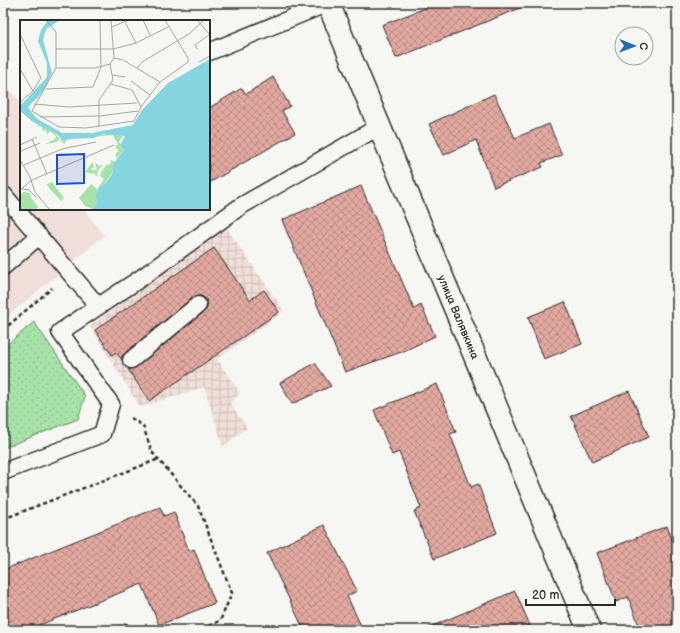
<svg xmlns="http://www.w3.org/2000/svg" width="680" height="633" font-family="'Balsamiq Sans',sans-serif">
	<defs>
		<pattern id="industrial-grid" width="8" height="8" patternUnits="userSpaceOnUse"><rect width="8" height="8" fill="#f0dfd9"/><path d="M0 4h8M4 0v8" fill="none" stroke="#cec0ba"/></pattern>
		<pattern id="green-dots" width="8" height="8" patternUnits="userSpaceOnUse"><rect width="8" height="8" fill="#a7e3a8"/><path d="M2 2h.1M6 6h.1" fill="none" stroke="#90c391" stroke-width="1.8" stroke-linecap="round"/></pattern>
		<pattern id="building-cross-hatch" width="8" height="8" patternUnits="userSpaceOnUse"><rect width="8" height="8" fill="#e3a9a0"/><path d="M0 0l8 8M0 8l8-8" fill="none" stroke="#b88a83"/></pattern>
	</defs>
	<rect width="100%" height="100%" fill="#f6f6f2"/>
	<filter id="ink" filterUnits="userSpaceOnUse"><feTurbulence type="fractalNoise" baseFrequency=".025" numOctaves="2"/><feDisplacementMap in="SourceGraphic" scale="8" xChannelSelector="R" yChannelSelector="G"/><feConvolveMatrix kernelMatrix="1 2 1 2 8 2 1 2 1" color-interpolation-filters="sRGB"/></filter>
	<g filter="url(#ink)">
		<path fill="#f0dfd9" d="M3,82L21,103V209H84L104,236L3,320Z"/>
		<path fill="url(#industrial-grid)" d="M226,227L284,311L217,359L240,393L230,403L247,428L223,446L204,387L140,407L90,326Z"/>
		<path fill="url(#green-dots)" stroke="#69876a" d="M34,322L85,396L78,419L3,448V348Z"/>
		<path fill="url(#building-cross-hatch)" stroke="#2b2b2b" d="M438,3H530V4L396,58L382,25Z
			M273,77L290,106L282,111L295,133L209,183V108L242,88L246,94Z
			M494,94L515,138L549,124L562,155L541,163L543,167L494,187L476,140L444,155L429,124Z
			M361,186L414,309L421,305L435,336L404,351L345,372L282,220Z
			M214,248L250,300L264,290L279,312L149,401L128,369H132L137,367L204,312L207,308V304L206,299L201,296H196L192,298L125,353L122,356V360L116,352L112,355L95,330Z
			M565,302L582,344L544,359L528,317Z
			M315,363L331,386L292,404L280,383Z
			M437,384L456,432L450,434L471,487L478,484L497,533L434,559L414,511L421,508L399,452L392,455L374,410Z
			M629,391L649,437L592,462L571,416Z
			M160,507L164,516L174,512L189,551L194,549L215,603L159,625L142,584L27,630H3V570Z
			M324,525L357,591L347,596L363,630H304L267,553Z
			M667,526L677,553V630H641L628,597L616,602L597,553Z
			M515,591L532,630H423Z"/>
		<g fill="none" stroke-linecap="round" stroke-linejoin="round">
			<g stroke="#2b2b2b" stroke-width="19">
				<path id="lane" d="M209,52L328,3
					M3,194L98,306
					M3,267L39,236
					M131,360L198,305
					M3,472L102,434L111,404L60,332L141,278L241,206L380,126"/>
			</g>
			<g stroke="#2b2b2b" stroke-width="25">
				<g id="street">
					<path id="s1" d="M328,3L589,630"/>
				</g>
			</g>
			<path stroke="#2b2b2b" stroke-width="2.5" stroke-dasharray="4 3" stroke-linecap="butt" d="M3,330L52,288
				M131,418L143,426L152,452L198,506L232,593L220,621L198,630
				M3,519L159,459
				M111,630L126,624L140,630"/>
			<use href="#lane" stroke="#f6f6f2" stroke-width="16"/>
			<use href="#street" stroke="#f6f6f2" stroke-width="22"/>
		</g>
	</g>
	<g text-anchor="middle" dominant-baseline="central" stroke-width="3" stroke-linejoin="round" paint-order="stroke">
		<g font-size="11" fill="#2b2b2b" stroke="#f6f6f2">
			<text stroke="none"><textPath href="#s1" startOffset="340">улица Валявкина</textPath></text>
		</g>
	</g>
	<g transform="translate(20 20)">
		<rect width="190" height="190" fill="#f6f6f2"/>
		<path d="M32,162L44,178L41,181L29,168L27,164ZM4,172L10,173L11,178L18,187L15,190L13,188L12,190L0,189V175Z" fill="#a7e3a8"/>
		<path d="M16,105H21L34,112L42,121L45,119L62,118L47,120L44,124L39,119L37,122L25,124L35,119L36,116L30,111L27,114L25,109L23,112L22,107ZM92,113L103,116L99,122L104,130L96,139V133L99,131L95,126L98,125L93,115L73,117ZM91,140L95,142L92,153L84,165H80L84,159L80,156L82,151L87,144L90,145ZM73,142L74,148H71L72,150H77L75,142L79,146L83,145L78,150L77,157L73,152V154L65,152Z" fill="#a7e3a8"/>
		<path d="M71,164L77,169L78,181L73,189L65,186L59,178Z" fill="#a7e3a8"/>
		<path d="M28,0H40L26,9L23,20L32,53L23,72L8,87L16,98L42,113H72L113,105L122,90L148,63L190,39V190H72L78,181L75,178L79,166L85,164L92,154L94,143L104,130L100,125L105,116L84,114L73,118L45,119L43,121L37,114L13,102L0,91V86L27,57V43L18,21L21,10Z" fill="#85d5e1"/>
		<path fill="none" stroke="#a5a5a2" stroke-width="1" d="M26,0L36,12V48L12,91L39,107L66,108L114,101L121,87L140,62L168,42V38L145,0M123,0L130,15M177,0L190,15M105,2L116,23M92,7L108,0M0,14L21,58L13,71L0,82M36,29H93L116,23L148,7M177,29L175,25L189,15M94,38L103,40L140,62M179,42L190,36M36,48H75L90,44M117,48L122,42L169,14L184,0M0,49L13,71M92,55L105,57M111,61L130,75M91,64L112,70L121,87M26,69L73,67L81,47L80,0M14,84L49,87L117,83M20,97L80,96L118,91M79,107V80L93,60L90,44L94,38L91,0M12,119L27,154M0,125L17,117M1,131L20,123M0,140L10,157L15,172L30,190M4,145L42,129L76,122M12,160L94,125M2,169L9,170L16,177M0,170L12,160"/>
		<path fill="#1d4ed8" fill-opacity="0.15" stroke="#1d4ed8" stroke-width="2" d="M64,134V163L37,164V135Z"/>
		<rect width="190" height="190" fill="none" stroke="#2b2b2b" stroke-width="2"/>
	</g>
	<rect width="680" height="633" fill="none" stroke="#f6f6f2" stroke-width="16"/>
	<rect x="8" y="8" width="664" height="617" fill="none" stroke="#2b2b2b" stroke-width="1.5" filter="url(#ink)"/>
	<g transform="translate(634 46) rotate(91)"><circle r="19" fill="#f6f6f2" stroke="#a5a5a2"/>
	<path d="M0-3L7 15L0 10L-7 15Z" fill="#1f6fb2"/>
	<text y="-6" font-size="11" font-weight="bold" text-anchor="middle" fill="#2b2b2b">С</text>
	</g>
	<path d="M526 599v6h89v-6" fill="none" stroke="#2b2b2b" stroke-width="2"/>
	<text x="532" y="599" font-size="12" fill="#2b2b2b" stroke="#f6f6f2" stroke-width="3" paint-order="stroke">20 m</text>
</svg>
